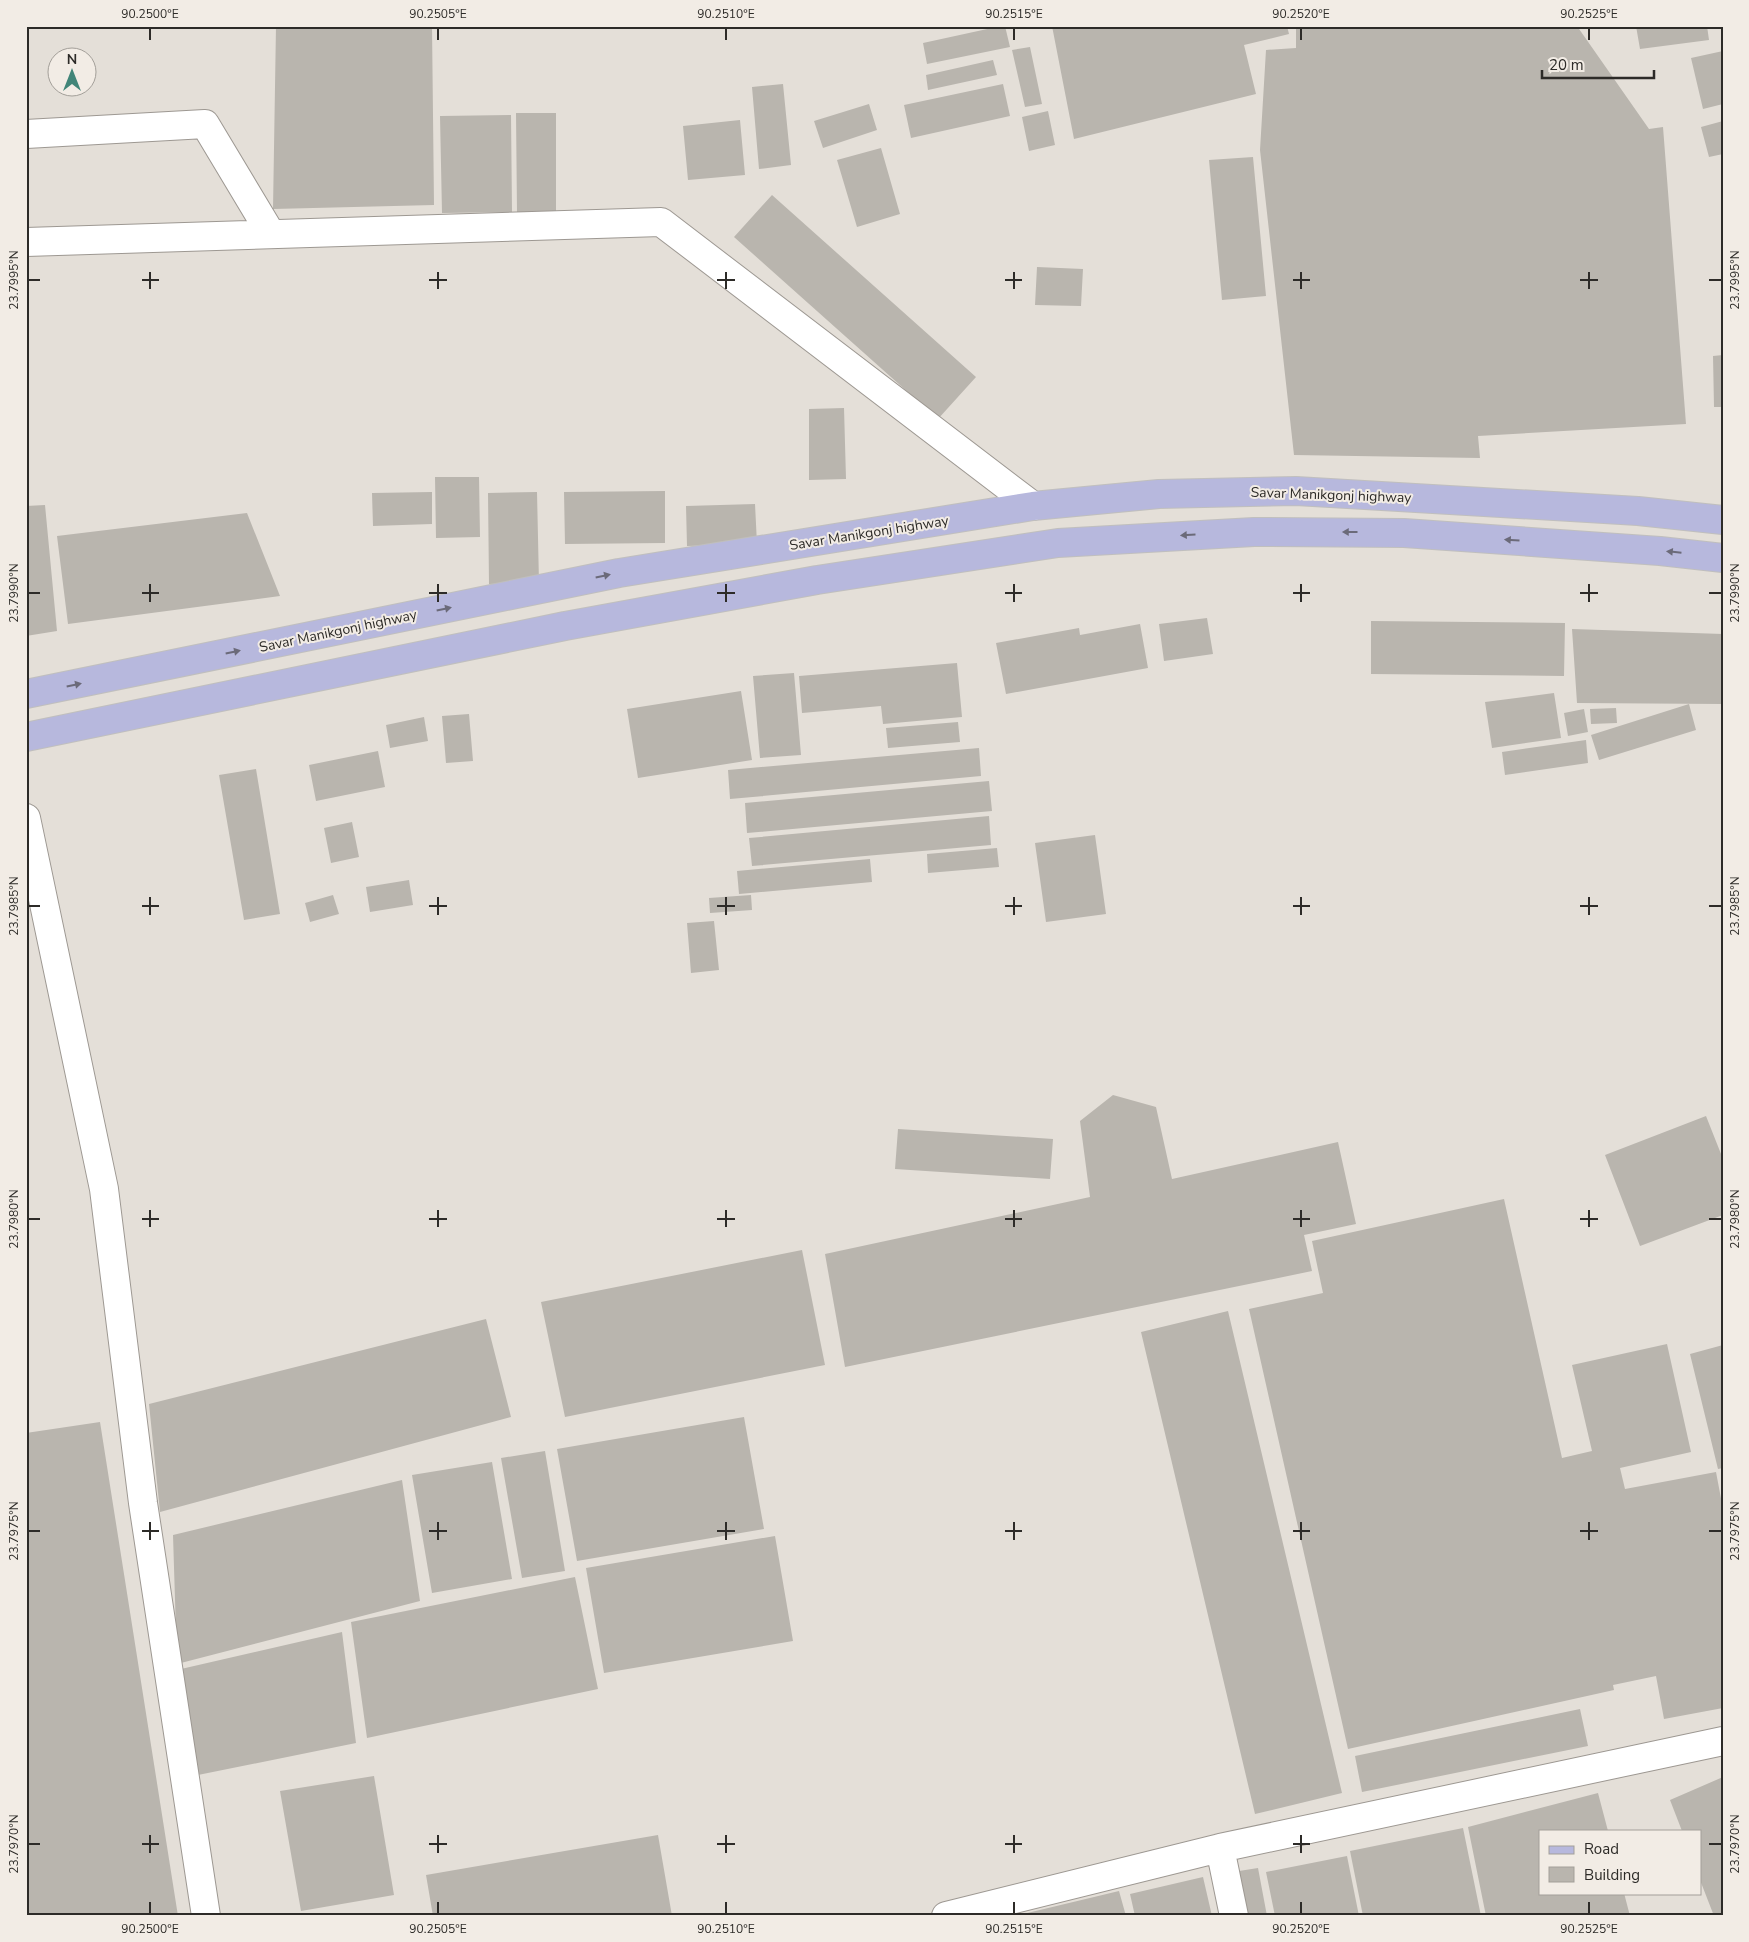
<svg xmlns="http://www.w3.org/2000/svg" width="1749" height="1942" font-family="'Nunito Sans',sans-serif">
	<rect width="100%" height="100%" fill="#e4dfd8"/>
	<path fill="#b9b5ae" d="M276,26H432L434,205L273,209Z
		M1001,26H1005L1010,47L927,64L923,43Z
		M1052,26H1287L1289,34L1244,45L1256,94L1074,139Z
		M1296,26H1577L1649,129L1663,127L1686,424L1478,436L1480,458L1294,455L1260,150L1266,50L1296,48Z
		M1636,26H1707L1709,40L1640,49Z
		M1030,47L1042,104L1025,107L1012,50Z
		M1723,51V104L1703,109L1691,58Z
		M993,60L997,75L928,90L926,75Z
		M783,84L791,165L759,169L752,87Z
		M1003,84L1010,116L911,138L904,105Z
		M869,104L877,130L823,148L814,121Z
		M1048,111L1055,145L1029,151L1022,117Z
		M516,113H556V212H517Z
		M511,115L512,212L442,213L440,116Z
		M740,120L745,175L688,180L683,126Z
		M1723,121V154L1709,157L1701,127Z
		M881,148L900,214L857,227L837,160Z
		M1253,157L1266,296L1222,300L1209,160Z
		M772,195L976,377L938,419L734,237Z
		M1037,267L1083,269L1081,306L1035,305Z
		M1723,355V407H1714L1713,356Z
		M844,408L846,479L809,480V409Z
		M435,477H479L480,537L436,538Z
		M665,491V543L565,544L564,492Z
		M432,492V524L373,526L372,493Z
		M537,492L539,583L489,584L488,493Z
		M755,504L757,544L687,546L686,506Z
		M45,505L57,631L26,636V506Z
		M247,513L280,596L68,624L57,536Z
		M1207,618L1213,654L1164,661L1159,624Z
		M1371,621L1565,623L1564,676L1371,674Z
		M1140,624L1148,668L1006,694L996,643L1079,628L1080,635Z
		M1572,629L1723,634V704L1577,703Z
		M957,663L962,717L883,724L881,706L802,713L799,676Z
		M794,673L801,755L760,758L753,676Z
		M741,691L752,760L638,778L627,709Z
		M1554,693L1561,738L1492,748L1485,702Z
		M1689,704L1696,730L1599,760L1591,735Z
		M1616,708L1617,723L1591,724L1590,709Z
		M1584,709L1588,732L1568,736L1564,713Z
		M469,714L473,761L446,763L442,716Z
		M424,717L428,741L390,748L386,725Z
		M958,722L960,742L888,748L886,728Z
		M1586,740L1588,763L1505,775L1502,752Z
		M979,748L981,776L730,799L728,770Z
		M378,751L385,787L316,801L309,765Z
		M256,769L280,914L244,920L219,775Z
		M989,781L992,811L747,833L745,803Z
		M989,816L991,845L752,866L749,838Z
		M352,822L359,857L331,863L324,828Z
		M1095,835L1106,914L1046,922L1035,843Z
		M997,848L999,867L928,873L927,854Z
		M870,859L872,882L739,894L737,871Z
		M409,880L413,905L370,912L366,887Z
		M333,895L339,914L310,922L305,903Z
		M751,895L752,910L710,913L709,898Z
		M714,921L719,970L691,973L687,923Z
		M1113,1095L1156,1107L1172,1179L1338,1142L1356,1224L1304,1235L1312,1271L845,1367L825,1254L1090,1197L1080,1121Z
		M1706,1116L1723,1159V1215L1640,1246L1605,1155Z
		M898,1129L1053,1139L1050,1179L895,1169Z
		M1504,1199L1562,1458L1592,1451L1572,1365L1667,1344L1691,1452L1620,1468L1625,1489L1716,1472L1723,1509V1708L1664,1719L1656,1676L1613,1685L1614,1690L1348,1749L1249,1309L1323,1293L1312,1241Z
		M802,1250L825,1365L565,1417L541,1302Z
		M1228,1311L1342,1793L1255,1814L1141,1332Z
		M486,1319L511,1417L160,1512L149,1404Z
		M1723,1345V1468L1718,1469L1690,1354Z
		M744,1417L764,1529L577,1561L557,1449Z
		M100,1422L178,1916H26V1433Z
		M545,1451L565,1571L522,1578L501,1458Z
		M492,1462L512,1579L432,1593L412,1475Z
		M402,1480L420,1601L177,1664L173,1535Z
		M775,1536L793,1641L604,1673L586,1568Z
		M575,1577L598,1689L367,1738L351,1622Z
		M342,1632L356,1743L193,1776L181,1669Z
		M1580,1709L1588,1746L1362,1792L1355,1756Z
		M374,1776L394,1895L301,1911L280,1791Z
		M1723,1777V1916H1714L1700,1880V1831H1682L1670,1800Z
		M1598,1793L1608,1831H1540V1893H1624L1630,1916H1486L1468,1827Z
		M1463,1828L1481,1916H1363L1350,1851Z
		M658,1835L672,1916H433L426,1875Z
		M1347,1856L1359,1916H1275L1266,1872Z
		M1258,1868L1267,1916H1248L1239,1871Z
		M1203,1877L1212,1916H1135L1130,1894Z
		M1119,1891L1126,1916H1019V1915Z"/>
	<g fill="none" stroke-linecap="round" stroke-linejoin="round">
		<g stroke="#9d9892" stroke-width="30">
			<path id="street" d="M26,134L205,124L271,234
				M26,242L661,222L1033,506
				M26,818L104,1189L143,1503L206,1916
				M1220,1848L1234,1916
				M946,1916L1220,1848L1723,1741"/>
		</g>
		<g stroke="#c0bfbe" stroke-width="30">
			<path id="primary" d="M26,694L619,573L1033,506L1159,494L1296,491L1638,511L1723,520
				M26,737L565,626L817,580L1058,543L1254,532L1404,533L1660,551L1723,558"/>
		</g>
		<use href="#street" stroke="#fff" stroke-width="28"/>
		<use href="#primary" stroke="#b7b8dd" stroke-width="28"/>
	</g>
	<defs><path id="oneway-solid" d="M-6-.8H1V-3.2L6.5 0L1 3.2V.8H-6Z" transform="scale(1.25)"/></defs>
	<g fill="#6b6a79">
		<use href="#oneway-solid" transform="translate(1350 532) rotate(-180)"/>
		<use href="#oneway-solid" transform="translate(1188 535) rotate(177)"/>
		<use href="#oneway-solid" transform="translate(1512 540) rotate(-176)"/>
		<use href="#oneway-solid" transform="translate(1674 552) rotate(-174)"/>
		<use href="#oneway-solid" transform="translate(603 576) rotate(-12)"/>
		<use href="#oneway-solid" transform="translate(444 609) rotate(-12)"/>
		<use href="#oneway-solid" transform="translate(233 652) rotate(-12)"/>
		<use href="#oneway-solid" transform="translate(74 685) rotate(-12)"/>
	</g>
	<path fill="none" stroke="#2d2b28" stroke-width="2" d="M150,28V40M438,28V40M726,28V40M1014,28V40M1301,28V40M1589,28V40M150,272V289M438,272V289M726,272V289M1014,272V289M1301,272V289M1589,272V289M28,280H40M142,280H159M429,280H447M717,280H735M1005,280H1022M1293,280H1310M1580,280H1598M1709,280H1722M150,584V602M438,584V602M726,584V602M1014,584V602M1301,584V602M1589,584V602M28,593H40M142,593H159M429,593H447M717,593H735M1005,593H1022M1293,593H1310M1580,593H1598M1709,593H1722M150,897V915M438,897V915M726,897V915M1014,897V915M1301,897V915M1589,897V915M28,906H40M142,906H159M429,906H447M717,906H735M1005,906H1022M1293,906H1310M1580,906H1598M1709,906H1722M150,1210V1227M438,1210V1227M726,1210V1227M1014,1210V1227M1301,1210V1227M1589,1210V1227M28,1219H40M142,1219H159M429,1219H447M717,1219H735M1005,1219H1022M1293,1219H1310M1580,1219H1598M1709,1219H1722M150,1522V1540M438,1522V1540M726,1522V1540M1014,1522V1540M1301,1522V1540M1589,1522V1540M28,1531H40M142,1531H159M429,1531H447M717,1531H735M1005,1531H1022M1293,1531H1310M1580,1531H1598M1709,1531H1722M150,1835V1853M438,1835V1853M726,1835V1853M1014,1835V1853M1301,1835V1853M28,1844H40M142,1844H159M429,1844H447M717,1844H735M1005,1844H1022M1293,1844H1310M1709,1844H1722M150,1902V1914M438,1902V1914M726,1902V1914M1014,1902V1914M1301,1902V1914M1589,1902V1914"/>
	<g text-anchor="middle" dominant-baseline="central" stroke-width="4" stroke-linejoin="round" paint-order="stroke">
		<g font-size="14" fill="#2d2b28" stroke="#f2ece5">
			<text transform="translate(1331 495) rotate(2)">Savar Manikgonj highway</text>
			<text transform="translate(869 533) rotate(-9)">Savar Manikgonj highway</text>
			<text transform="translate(338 631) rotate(-12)">Savar Manikgonj highway</text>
		</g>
	</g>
	<rect width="1749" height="1942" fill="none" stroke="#f2ece5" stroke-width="55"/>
	<rect x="1539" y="1830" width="162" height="65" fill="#f2ece5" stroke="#a39f99"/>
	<rect x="1549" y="1846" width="25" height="8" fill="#b7b8dd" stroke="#a39f99"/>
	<text x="1584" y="1854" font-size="15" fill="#2d2b28">Road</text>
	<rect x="1549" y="1867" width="25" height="15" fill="#b9b5ae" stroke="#a39f99"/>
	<text x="1584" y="1880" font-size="15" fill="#2d2b28">Building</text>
	<g transform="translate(72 72)"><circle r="24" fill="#f2ece5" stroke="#a39f99"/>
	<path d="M0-4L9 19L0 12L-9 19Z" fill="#418578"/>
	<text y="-8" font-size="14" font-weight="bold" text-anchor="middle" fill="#2d2b28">N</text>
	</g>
	<path d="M1542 70v8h112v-8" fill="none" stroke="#2d2b28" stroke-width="2.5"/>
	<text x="1549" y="70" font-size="15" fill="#2d2b28" stroke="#f2ece5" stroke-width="4" paint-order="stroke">20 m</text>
	<rect x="28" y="28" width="1694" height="1886" fill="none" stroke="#2d2b28" stroke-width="2"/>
	<g font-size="12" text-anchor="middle" fill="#2d2b28">
		<text x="150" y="18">90.2500°E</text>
		<text x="438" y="18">90.2505°E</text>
		<text x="726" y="18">90.2510°E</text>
		<text x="1014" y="18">90.2515°E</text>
		<text x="1301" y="18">90.2520°E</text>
		<text x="1589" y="18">90.2525°E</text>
		<text transform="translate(14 280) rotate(-90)" y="4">23.7995°N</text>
		<text transform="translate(1735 280) rotate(-90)" y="4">23.7995°N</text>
		<text transform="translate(14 593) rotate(-90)" y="4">23.7990°N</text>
		<text transform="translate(1735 593) rotate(-90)" y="4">23.7990°N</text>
		<text transform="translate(14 906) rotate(-90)" y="4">23.7985°N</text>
		<text transform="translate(1735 906) rotate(-90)" y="4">23.7985°N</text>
		<text transform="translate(14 1219) rotate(-90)" y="4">23.7980°N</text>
		<text transform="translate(1735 1219) rotate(-90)" y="4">23.7980°N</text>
		<text transform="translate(14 1531) rotate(-90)" y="4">23.7975°N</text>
		<text transform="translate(1735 1531) rotate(-90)" y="4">23.7975°N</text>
		<text transform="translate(14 1844) rotate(-90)" y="4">23.7970°N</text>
		<text transform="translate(1735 1844) rotate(-90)" y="4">23.7970°N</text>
		<text x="150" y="1933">90.2500°E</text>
		<text x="438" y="1933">90.2505°E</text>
		<text x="726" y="1933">90.2510°E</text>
		<text x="1014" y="1933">90.2515°E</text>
		<text x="1301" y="1933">90.2520°E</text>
		<text x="1589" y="1933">90.2525°E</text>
	</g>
</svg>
